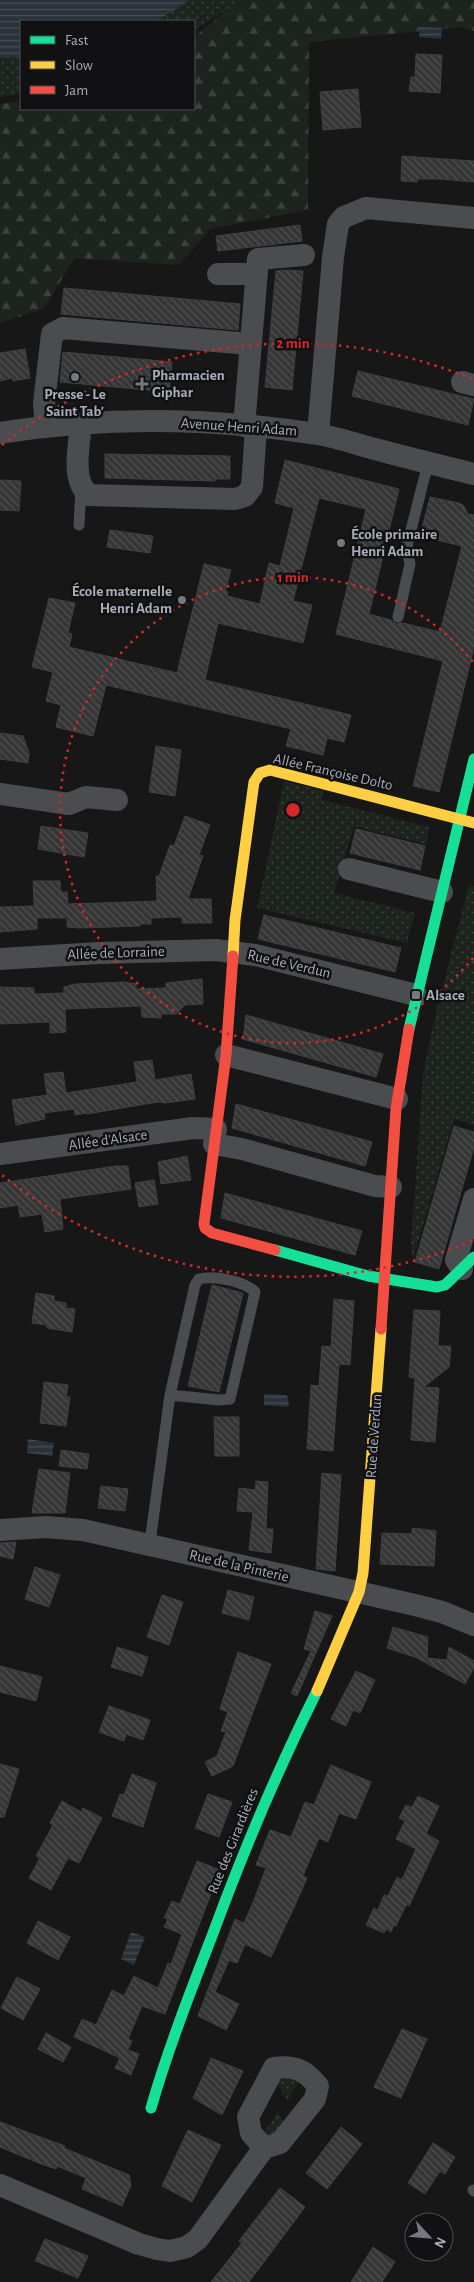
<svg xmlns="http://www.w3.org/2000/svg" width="474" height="2282" font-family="'Alegreya Sans',sans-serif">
	<defs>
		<pattern id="grass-dots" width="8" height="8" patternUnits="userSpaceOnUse" patternTransform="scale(1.25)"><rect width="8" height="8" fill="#1d241e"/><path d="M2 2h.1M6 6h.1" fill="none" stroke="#3b413d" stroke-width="1.8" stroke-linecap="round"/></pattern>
		<pattern id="forest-firs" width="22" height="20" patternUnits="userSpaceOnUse" patternTransform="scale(1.25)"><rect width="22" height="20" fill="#1d241e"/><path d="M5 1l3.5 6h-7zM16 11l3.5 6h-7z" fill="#3b413d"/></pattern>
		<pattern id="water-rules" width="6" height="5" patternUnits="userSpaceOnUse" patternTransform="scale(1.25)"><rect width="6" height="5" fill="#2a3239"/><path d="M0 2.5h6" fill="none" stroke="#464d54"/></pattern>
		<pattern id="building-back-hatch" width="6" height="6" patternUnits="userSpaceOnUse" patternTransform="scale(1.25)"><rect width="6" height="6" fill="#353536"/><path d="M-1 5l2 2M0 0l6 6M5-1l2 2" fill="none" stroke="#4f5051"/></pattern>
	</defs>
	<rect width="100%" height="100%" fill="#171717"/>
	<path fill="url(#grass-dots)" d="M0,0H243L194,30V21H21V93L0,97Z
		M284,781L323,791L322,800L429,827L426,844L354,826L334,893L415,913L407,943L257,908Z
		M469,885L474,886V1125L454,1119L413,1259L411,1246L423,1074L435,1016Z
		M302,2077L287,2100L276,2081L279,2078Z
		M278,2112L287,2128L271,2136L264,2133Z"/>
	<path fill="url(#forest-firs)" d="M240,0H474V31L462,27L309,42L308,210L210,229L179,265L75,258L43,309L0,323V104L21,101V109H194V37Z"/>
	<path fill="url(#water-rules)" d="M0,0H190L157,21H21V57L0,58Z
		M420,27L442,28L441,39L419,37Z
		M264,1394L287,1395L289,1404L287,1407L264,1405Z
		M28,1439L54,1443L52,1456L27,1453Z
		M131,1932L145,1937L134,1965L121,1959Z"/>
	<path fill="url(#building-back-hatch)" stroke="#3f4043" d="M416,54L442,55L440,93L409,91L411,77H415Z
		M358,89L361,127L323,130L320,92Z
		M402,156L474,161V182L440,179H417V182L401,181Z
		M300,225L302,241L218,251L216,236Z
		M285,270L303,271L292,390L265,387L276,271Z
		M64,288L240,304L238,330L61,314Z
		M25,349L30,378L13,381V378L0,381V353Z
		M63,352L172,362L169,392L60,382Z
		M358,371L474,399L468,425L352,396Z
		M105,454L230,456V479H215V481L105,478Z
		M285,460L399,489L369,614L391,620L396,624L403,623L440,632L462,546L420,536L430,497L459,503L463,505L468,514L474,515V647L439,792L413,786L443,661L336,634L366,509L319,498L293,601L312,605L303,643L218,623L205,680L351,715L344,742L327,738L323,755L286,746L291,729L106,685L93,736L56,727L61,705L46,701L53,672L32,667L49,598L75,603L68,633L72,634L69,647L177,673L204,564L231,570L225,591L228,592L227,596L260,604L269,563L280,566L294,508L275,503Z
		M0,480L21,481L19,511L0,510Z
		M110,530L153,536L150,553L107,547Z
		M0,733L23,736L29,753L28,763L0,759Z
		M156,746L181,750L175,796L149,792Z
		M185,816L210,825L199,855L203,856L188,899H211L212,923H182V917L151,918V924H139L140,926L80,928L67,927V918H37V929L0,932V907L34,906L33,881H60L61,892H67L68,904L157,901L156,876H159L170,845L174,846Z
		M41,826L88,833L84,857L38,849Z
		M356,829L425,846L420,870L350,853Z
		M264,915L401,948L395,972L258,939Z
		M202,979L203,1004L185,1005L176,1014H161V1018L142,1017L141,1006L65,1009L66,1032L50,1033V1022L0,1024V987L34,988V994L64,993V987L75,984L124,982L136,984V989L166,988V983Z
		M246,1015L383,1054L376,1077L243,1039Z
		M152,1060L155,1080L191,1074L195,1099L165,1103L158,1102L87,1114V1113L75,1115L74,1109L44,1113L45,1119L16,1125L12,1100L47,1095L44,1074L63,1072L66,1093L137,1082L134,1062Z
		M236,1104L372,1142L365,1166L232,1128Z
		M454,1126L474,1132V1147L439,1269L415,1262Z
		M187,1156L191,1180L161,1184L158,1162Z
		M116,1166H128L131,1189L60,1199L63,1229L45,1232L42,1214L20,1217L18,1205L0,1208V1183Z
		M154,1180L158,1204L139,1207L135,1183Z
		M225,1193L362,1231L355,1255L221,1218Z
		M212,1285L243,1293L219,1392L188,1386Z
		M36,1293L54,1296V1301L66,1303V1308L75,1309L72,1332L47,1328V1325L32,1323Z
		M334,1299L354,1301L350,1365L339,1364L333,1451L307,1449L311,1385L319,1386L322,1346L331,1347Z
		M414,1310L440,1311L438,1346H451L449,1367L424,1387L439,1388L435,1442L411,1440L415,1378L409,1377Z
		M44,1382L68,1385L66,1397H70L66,1426L40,1423Z
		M214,1417H239V1456H215Z
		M61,1450L89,1454L87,1469L59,1466Z
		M39,1469L70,1473L65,1513H32Z
		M322,1473L341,1475L335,1571L316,1569Z
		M256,1481L268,1482L266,1529H273L271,1553L249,1550L253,1512L237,1511L239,1488L255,1490Z
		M101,1486L128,1489L125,1511L98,1508Z
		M412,1528L436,1531L434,1566L380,1564L382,1533L412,1534Z
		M16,1542L13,1559L0,1556V1543Z
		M35,1567L60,1575L49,1607L25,1599Z
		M228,1590L254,1597L249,1620L222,1613Z
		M162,1595L183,1602L169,1645L147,1637Z
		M315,1611L332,1616L297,1696L291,1693L311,1651L304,1649Z
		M393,1627L428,1637L427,1658L447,1660L449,1647L474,1661V1667L465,1684L415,1657L387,1648Z
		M117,1647L148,1657L142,1676L111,1667Z
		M238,1652L271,1664L233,1766L212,1776L205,1762L217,1756L226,1732L221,1731L228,1712L220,1709Z
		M0,1666L42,1677L36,1701L0,1692Z
		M356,1671L375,1680L360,1713L353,1710L346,1726L331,1719Z
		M109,1706L150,1720L143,1740L126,1734L124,1741L99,1732Z
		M0,1764L19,1769L4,1817H0Z
		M331,1765L371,1782L356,1819L339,1813L328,1842L319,1838L303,1876L307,1878L296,1903L271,1957L245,1944L237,1963L229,1960L215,1992L239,2004L226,2030L198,2016L235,1919L244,1923L252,1905L266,1868L256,1865L270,1830L291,1837L305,1802L314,1805Z
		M132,1774L156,1783L143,1827L112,1816L120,1794L124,1795Z
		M208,1794L232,1802L219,1837L195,1828Z
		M418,1796L439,1806L426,1834L439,1841L409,1906L406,1905L396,1926L394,1925L391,1932L386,1929L384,1933L366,1925L374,1908L378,1910L384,1895L388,1896L397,1877L402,1880L416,1849L396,1839L405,1821L399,1818L406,1805L412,1807Z
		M62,1801L81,1812L83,1808L102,1818L79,1863L68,1858L51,1890L29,1878L40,1858L36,1856L53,1825L50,1823Z
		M197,1861L220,1870L165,2014L142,2006L128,2039L132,2041L128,2050L139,2054L131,2075L115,2068L120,2058L74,2037L82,2019L96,2025L112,1990L124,1996L134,1976L158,1988L168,1963L171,1964L182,1934L164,1927L168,1919L164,1918L172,1901L180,1904Z
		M38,1921L70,1937L58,1960L27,1943Z
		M17,1977L40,1989L23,2020L1,2008Z
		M402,2029L427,2039L401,2098L374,2087Z
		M46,2033L71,2047L63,2062L38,2049Z
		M211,2058L243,2071L222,2115L193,2098Z
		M0,2122L65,2146L64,2148L129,2175L131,2185L122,2206L82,2189L86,2178L57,2166L56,2169L41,2164L0,2147Z
		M341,2127L362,2144L327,2189L306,2173Z
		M188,2130L221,2145L192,2202L162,2186Z
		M433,2143L455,2157L445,2174L440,2171L425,2194L408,2183Z
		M280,2188L305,2207L249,2282H211L242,2243L239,2241Z
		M45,2239L88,2256L78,2278L35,2261Z
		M373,2247L395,2262L382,2282H351Z"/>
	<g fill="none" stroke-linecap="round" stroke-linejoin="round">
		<path stroke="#4b4c50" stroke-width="11" d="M79,525L81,487
			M398,617L410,564L407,550L408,542L428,463
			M147,1545L151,1535L170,1395L195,1285L199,1279C214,1275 244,1281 255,1292L230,1399L219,1400L170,1395
			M473,2190L474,2191"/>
		<path stroke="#4b4c50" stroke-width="22" d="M218,274H257
			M462,382L474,385
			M81,425C79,446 71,481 89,495L235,499L245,496L252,487L256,427
			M244,426L258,259L304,255
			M46,427L44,403L52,334L63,328L250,344
			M0,433C103,416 213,418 317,434C336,437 356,444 375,449C408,458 441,466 474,474
			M318,434L333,257L338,224L344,217L366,208L474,218
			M0,794L69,804L86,797L117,800
			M349,869L442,892
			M0,959L99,953L216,950L255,955L416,995
			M226,1055L397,1099
			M214,1144L242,1149L375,1186L391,1187
			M0,1154L193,1128L216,1129
			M462,1269L456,1260L474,1199
			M0,1530L46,1527L83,1530L415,1605L442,1612L474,1625
			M0,2185L139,2244L157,2249L170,2251L187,2247L198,2239L264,2148L280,2143L315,2099L318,2086C305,2070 295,2065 274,2068L248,2117L251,2133L264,2148"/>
		<path stroke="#16e098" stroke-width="11" d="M409,1029L474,759
			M275,1250L368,1276L437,1287L445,1285L474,1257
			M151,2108C168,2049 190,1993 212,1936C243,1852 277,1771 317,1691"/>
		<path stroke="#ffcf43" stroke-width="11" d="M233,956L235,920L254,782L260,773L270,770L474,823
			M317,1691L359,1592L363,1573L381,1329"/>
		<path stroke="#f24e42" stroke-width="11" d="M233,956L226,1055L204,1224L205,1228L212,1233L275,1250
			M381,1329L396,1109L409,1029"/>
	</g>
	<g fill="none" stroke="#d62828" stroke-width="2.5" stroke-dasharray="2.5 5">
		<path d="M473 958A233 233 0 1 1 473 662"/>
		<path d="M472 1241A467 467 0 0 1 2 1175M2 445A467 467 0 0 1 472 379"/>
	</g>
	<g fill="#757880" stroke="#111113" stroke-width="2">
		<circle cx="75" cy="377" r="5"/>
		<path d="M139.5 376.5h5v5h5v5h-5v5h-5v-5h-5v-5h5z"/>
		<circle cx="341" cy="543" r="5"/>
		<circle cx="182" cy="600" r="5"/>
		<rect x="411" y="990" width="10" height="10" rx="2.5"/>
	</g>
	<g text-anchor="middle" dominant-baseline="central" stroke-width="5" stroke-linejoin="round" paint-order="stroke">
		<g font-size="15" font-weight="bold" fill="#a8adb8" stroke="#111113" text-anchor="start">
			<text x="152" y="375">Pharmacien<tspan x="152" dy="17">Giphar</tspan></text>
			<text x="75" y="394" text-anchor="middle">Presse - Le<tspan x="75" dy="17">Saint Tab’</tspan></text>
			<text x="351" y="534">École primaire<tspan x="351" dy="17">Henri Adam</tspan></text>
			<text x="172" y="591" text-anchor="end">École maternelle<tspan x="172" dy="17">Henri Adam</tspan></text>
			<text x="426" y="995">Alsace</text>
		</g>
		<g font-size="15" fill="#a8adb8" stroke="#111113">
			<text transform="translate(239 427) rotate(4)">Avenue Henri Adam</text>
			<text transform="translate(333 772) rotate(13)">Allée Françoise Dolto</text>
			<text transform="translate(116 953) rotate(-2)">Allée de Lorraine</text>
			<text transform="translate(289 964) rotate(13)">Rue de Verdun</text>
			<text transform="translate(108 1140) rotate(-8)">Allée d'Alsace</text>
			<text transform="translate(374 1436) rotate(-86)">Rue de Verdun</text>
			<text transform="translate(239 1566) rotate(13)">Rue de la Pinterie</text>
			<text transform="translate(233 1841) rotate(-68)">Rue des Girardières</text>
		</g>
	</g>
	<circle cx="293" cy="810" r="8" fill="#d62828" stroke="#111113" stroke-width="2.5"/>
	<g font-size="15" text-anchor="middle" font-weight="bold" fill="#d62828" stroke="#111113" stroke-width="5" stroke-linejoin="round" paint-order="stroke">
		<text x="293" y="348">2 min</text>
		<text x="293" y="582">1 min</text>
	</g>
	<rect x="20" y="20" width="175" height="90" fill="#111113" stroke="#4d4f55"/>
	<rect x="30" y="36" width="25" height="8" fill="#16e098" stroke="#4d4f55"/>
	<text x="65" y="45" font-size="15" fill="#a8adb8">Fast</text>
	<rect x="30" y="61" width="25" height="8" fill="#ffcf43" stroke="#4d4f55"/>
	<text x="65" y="70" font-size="15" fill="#a8adb8">Slow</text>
	<rect x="30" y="86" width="25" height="8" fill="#f24e42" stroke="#4d4f55"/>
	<text x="65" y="95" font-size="15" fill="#a8adb8">Jam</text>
	<g transform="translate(429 2237) rotate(116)"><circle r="24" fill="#111113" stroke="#4d4f55"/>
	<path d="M0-4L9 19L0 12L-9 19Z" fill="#757880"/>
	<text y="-8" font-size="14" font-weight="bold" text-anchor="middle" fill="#a8adb8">N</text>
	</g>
</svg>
